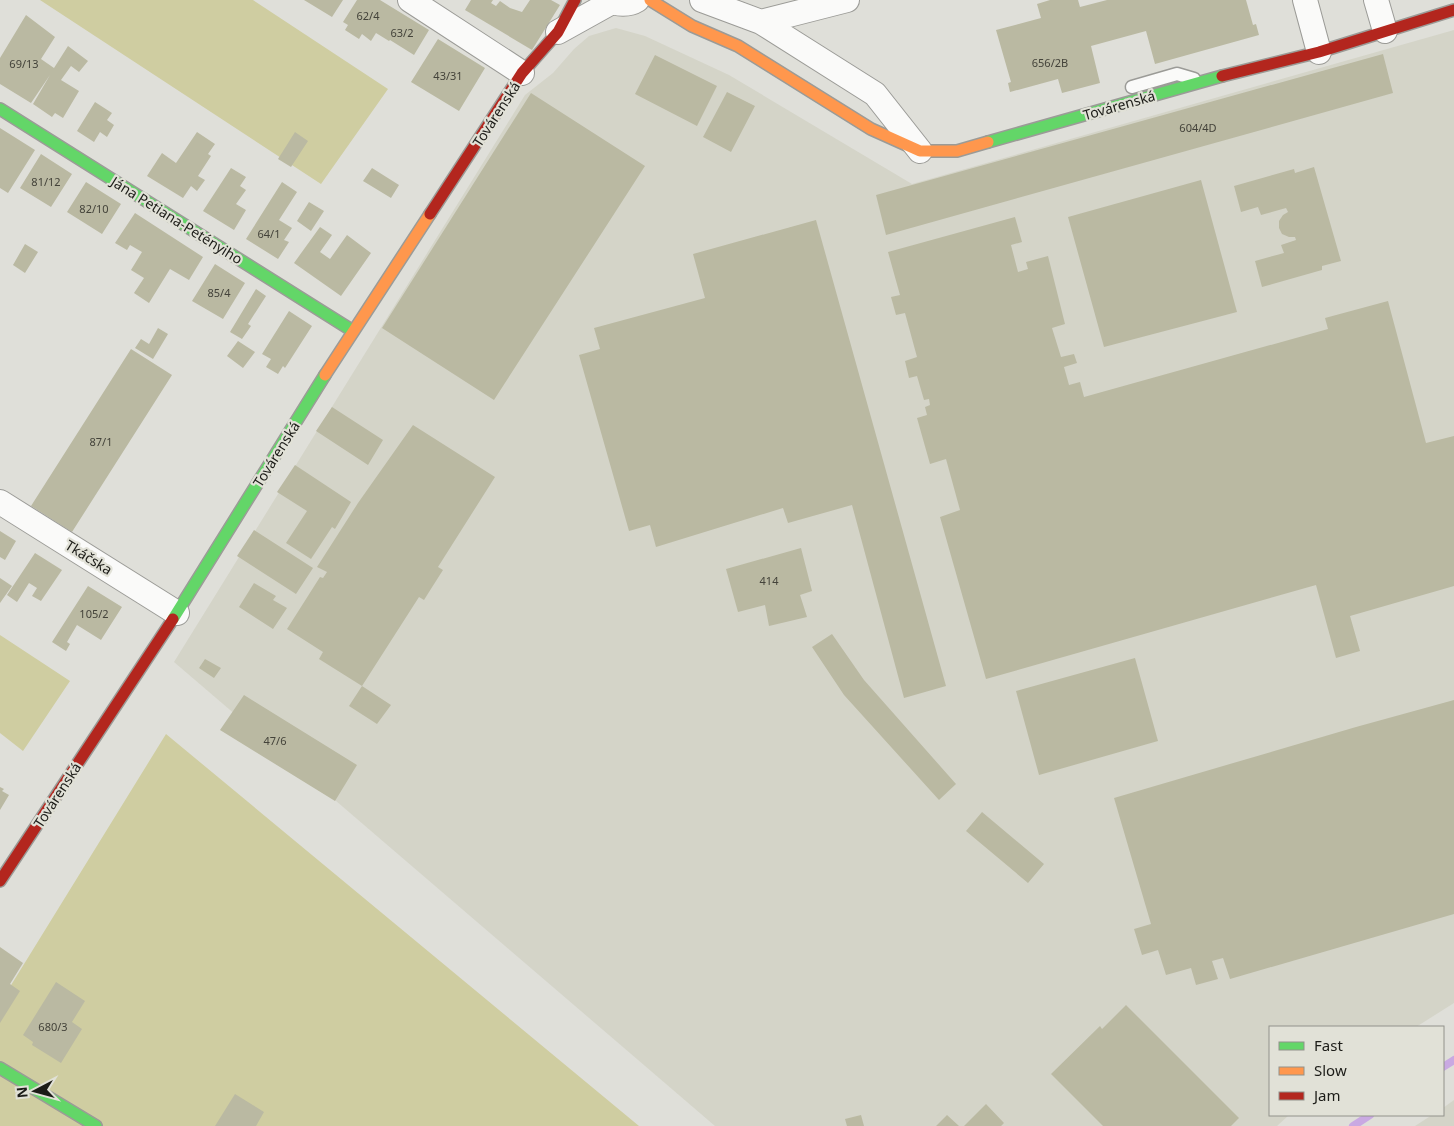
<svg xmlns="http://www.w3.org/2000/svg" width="1454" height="1126" font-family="'Noto Sans',sans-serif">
	<rect width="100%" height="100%" fill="#dfdfd9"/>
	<path fill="#d4d4c8" d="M616,28L645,36L729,75L912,184L1454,30V1003L1416,1027H1270V1115H1289L1277,1126H715L174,662L525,95L553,73L574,49L589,36Z
		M1454,1100V1126H1415L1432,1115H1443V1108Z"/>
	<path fill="#cfcda1" d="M40,0H253L388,89L321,184Z
		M0,635L70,681L23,751L0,733Z
		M166,734L639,1126H0V1003Z"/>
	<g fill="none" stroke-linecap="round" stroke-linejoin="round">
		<path stroke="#c9a9e2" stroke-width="8" d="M1443,1067L1454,1060
			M1353,1126L1370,1115"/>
	</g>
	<path fill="#bab9a2" d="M304,0H343L332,17Z
		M357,0H380L429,30L414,55L390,40L389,41L376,33L371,41L362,34L359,39L345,30L348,25L343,22Z
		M471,0H493L491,3L496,6L500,1L510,8L522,12L530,0H551L560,5L532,50L465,10Z
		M1050,0H1078L1080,7L1107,0H1246L1253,25L1256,24L1259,35L1155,64L1146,31L1091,46L1100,83L1062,93L1058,79L1010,92L1008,83L1011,82L996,30L1041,18L1037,4Z
		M26,15L55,37L41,59L54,68L68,46L88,61L79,72L71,66L61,80L79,91L63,118L55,113L52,117L33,104L50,75L31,103L0,84V58Z
		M438,39L485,68L459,111L411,82Z
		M1383,54L1393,93L886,235L876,195Z
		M655,55L717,86L697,126L635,94Z
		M727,92L755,106L731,152L703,137Z
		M531,93L645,166L494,400L382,328Z
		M95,102L112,113L107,120L114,125L107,137L100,132L94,142L77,131Z
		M0,128L35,150L8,193L0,188Z
		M197,132L215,144L208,154L211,156L198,176L205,180L197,191L191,186L183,198L147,176L162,153L176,163Z
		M295,132L308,141L291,167L278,159Z
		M41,154L72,174L51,207L20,188Z
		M1314,167L1341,261L1322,266V270L1262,287L1255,261L1284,253L1281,245L1296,240L1295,237H1289L1282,234L1279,228V221L1283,215L1288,212L1286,208L1261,215L1258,207L1241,212L1234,186L1294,169L1295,173Z
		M231,168L246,177L240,186L246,190L236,204L246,210L234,230L203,211Z
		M372,168L399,185L391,198L363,181Z
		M1201,180L1237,312L1104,347L1068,217Z
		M86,182L121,204L102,234L67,212Z
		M282,182L297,192L279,220L292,228L284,240L289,242L278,259L246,239Z
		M309,202L324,211L311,231L297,221Z
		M135,213L203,257L189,280L170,269L149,303L134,293L144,278L131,270L142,252L130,245L127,250L115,243Z
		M1015,217L1022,242L1011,245L1018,272L1028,269L1026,262L1048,256L1065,324L1052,328L1061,357L1074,354L1077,363L1064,367L1069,385L1080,382L1084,397L1328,329L1325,318L1388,301L1426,443L1454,436V586L1350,616L1360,651L1336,658L1316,585L986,679L940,517L960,510L946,459L930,464L917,418L927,415L925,407L930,405L929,399L924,400L917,376L909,378L905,361L917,357L905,313L896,315L891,297L900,295L888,252Z
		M816,220L946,686L904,698L852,505L788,523L783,508L656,547L650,525L629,531L579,355L600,349L594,328L705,298L693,254Z
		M320,227L332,235L320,252L330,259L347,235L371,253L341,296L294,263Z
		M25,244L38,252L25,273L13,265Z
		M215,264L245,283L223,319L192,301Z
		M256,289L266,296L248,324L251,326L242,339L230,332Z
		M289,311L312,326L285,368L283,366L278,374L266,367L271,359L262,354Z
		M158,328L168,334L153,359L135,348L141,339L149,344Z
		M238,341L255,352L243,368L227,356Z
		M131,349L172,375L72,532L31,506Z
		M332,407L383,440L368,465L316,431Z
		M413,425L495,477L438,567L443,570L429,592L424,600L419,597L362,686L319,659L323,652L287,629L320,577L323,578L327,572L317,567L358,503Z
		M295,465L351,502L335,529L332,527L311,559L286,543L307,511L277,492Z
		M254,530L313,568L296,594L237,556Z
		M0,531L16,541L5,560L0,557Z
		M801,548L812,591L800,595L807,617L769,626L765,605L738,612L726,569Z
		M35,553L62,570L41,601L32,596L37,588L29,583L17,602L7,595Z
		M0,578L12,586L0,603Z
		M254,583L276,596L273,600L287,608L273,629L239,607Z
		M88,586L122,607L101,640L77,625L67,642L70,644L66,651L52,642Z
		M832,634L864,680L956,784L939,800L844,695L812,647Z
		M1135,658L1158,741L1039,775L1016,691Z
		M205,659L221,668L214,678L199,668Z
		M362,686L391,705L377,724L349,706Z
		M244,695L357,765L335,801L220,730Z
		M1454,700V914L1230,979L1223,958L1212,961L1218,979L1196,985L1191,968L1166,975L1158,950L1142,955L1134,929L1151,924L1114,798L1356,727Z
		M0,787L4,789L2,791L9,795L0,810Z
		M982,812L1044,864L1028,883L966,831Z
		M0,947L23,963L10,984L20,991L0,1023Z
		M56,982L85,1001L72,1022L82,1029L61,1063L32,1045L33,1042L23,1035Z
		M1126,1005L1239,1118L1231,1126H1103L1051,1074L1100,1026L1102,1029Z
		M235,1094L264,1112L256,1126H215Z
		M986,1104L1004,1123L1001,1126H964Z
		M861,1115L864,1126H847L845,1119Z
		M947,1115L959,1126H936Z"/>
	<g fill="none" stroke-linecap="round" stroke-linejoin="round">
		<g stroke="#9b9b97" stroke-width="15">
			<path id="lane" d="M1132,87L1177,74L1194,79"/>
		</g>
		<g stroke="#9b9b97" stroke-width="26">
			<path id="street" d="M410,0L522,73
				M609,0C617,5 629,5 637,0
				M702,0L761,22L875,94L920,151
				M1305,0L1319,52
				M1376,0L1385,31
				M761,22L847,0
				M558,32L612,2
				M0,502L177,613"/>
		</g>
		<g stroke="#9b9b97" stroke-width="14">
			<path id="fast" d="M0,109L353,331
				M988,142L1222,76
				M173,619L325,375
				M0,1068L96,1126"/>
		</g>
		<g stroke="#9b9b97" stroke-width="14">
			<path id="slow" d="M650,0L692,26L738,46L871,129L920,151H957L988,142
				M325,375L430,214"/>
		</g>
		<g stroke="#9b9b97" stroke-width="14">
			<path id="jam" d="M1222,76L1319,52L1454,10
				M430,214L522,73L558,32L575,0
				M0,881L173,619"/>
		</g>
		<use href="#lane" stroke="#fafaf9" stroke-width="12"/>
		<use href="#street" stroke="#fafaf9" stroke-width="24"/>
		<use href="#fast" stroke="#63d668" stroke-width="11"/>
		<use href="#slow" stroke="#ff974d" stroke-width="11"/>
		<use href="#jam" stroke="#b3261e" stroke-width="11"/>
	</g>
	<g text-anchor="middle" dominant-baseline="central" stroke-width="4.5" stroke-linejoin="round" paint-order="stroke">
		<g font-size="11" fill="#44433a">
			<text x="368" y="15">62/4</text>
			<text x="402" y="32">63/2</text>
			<text x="1050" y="62">656/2B</text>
			<text x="24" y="63">69/13</text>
			<text x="448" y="75">43/31</text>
			<text x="1198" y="127">604/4D</text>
			<text x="46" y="181">81/12</text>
			<text x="94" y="208">82/10</text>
			<text x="269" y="233">64/1</text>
			<text x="219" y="292">85/4</text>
			<text x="101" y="441">87/1</text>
			<text x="769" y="580">414</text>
			<text x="94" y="613">105/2</text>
			<text x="275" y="740">47/6</text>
			<text x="53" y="1026">680/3</text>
		</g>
		<g font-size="14" fill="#1c1c18" stroke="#e1e1d7">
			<text transform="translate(1119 105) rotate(-16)">Továrenská</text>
			<text transform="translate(496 114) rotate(-57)">Továrenská</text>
			<text transform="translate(177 220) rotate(32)">Jána Petiana-Petényiho</text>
			<text transform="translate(276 454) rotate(-58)">Továrenská</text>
			<text transform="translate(89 557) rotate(32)">Tkáčska</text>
			<text transform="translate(57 795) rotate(-57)">Továrenská</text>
		</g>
	</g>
	<rect x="1269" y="1026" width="175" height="90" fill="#e1e1d7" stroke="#92928b"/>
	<rect x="1279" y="1042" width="25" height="8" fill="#63d668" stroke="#92928b"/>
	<text x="1314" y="1051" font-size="15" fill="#1c1c18">Fast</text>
	<rect x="1279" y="1067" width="25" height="8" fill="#ff974d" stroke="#92928b"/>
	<text x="1314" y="1076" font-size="15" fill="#1c1c18">Slow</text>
	<rect x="1279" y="1092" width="25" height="8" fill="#b3261e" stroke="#92928b"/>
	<text x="1314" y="1101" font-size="15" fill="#1c1c18">Jam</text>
	<g transform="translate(35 1091) rotate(264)" stroke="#e1e1d7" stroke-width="4" paint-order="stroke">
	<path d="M0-4L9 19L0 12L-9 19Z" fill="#1c1c18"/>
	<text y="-8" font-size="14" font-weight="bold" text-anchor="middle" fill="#1c1c18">N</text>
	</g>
</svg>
